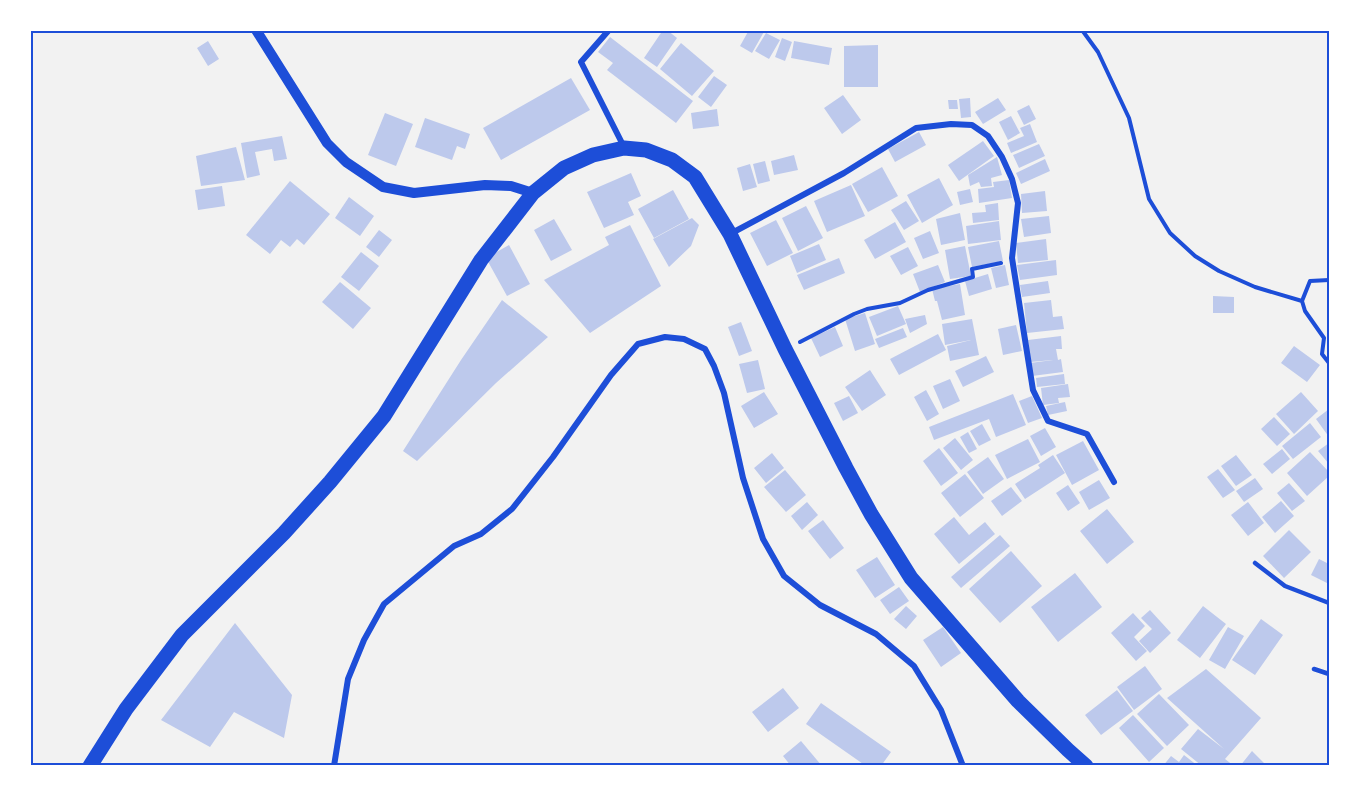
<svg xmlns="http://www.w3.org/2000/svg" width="1359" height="796" font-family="Barlow,sans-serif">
	<rect width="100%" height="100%" fill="#f2f2f2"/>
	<path fill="#bdc9ec" d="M663,30H667L677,38L657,67L644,58Z
		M749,30H765L752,53L740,46Z
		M766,33L780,40L769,59L755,51Z
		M610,37L693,101L676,123L607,70L613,63L598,52Z
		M782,38L792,42L785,61L775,57Z
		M208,41L219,59L208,66L197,48Z
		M794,41L832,48L829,65L791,58Z
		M681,43L714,71L692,96L660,69Z
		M878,45V87H844V46Z
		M714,76L727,85L711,107L698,97Z
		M571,78L590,110L501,160L483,128Z
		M843,95L861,120L842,134L824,108Z
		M970,98L971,117L961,118L959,99Z
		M998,98L1006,110L983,124L975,112Z
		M948,100H957L958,109H949Z
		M1029,105L1036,119L1024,125L1017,111Z
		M717,109L719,126L693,129L691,113Z
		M385,113L413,124L396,166L368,155Z
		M1011,116L1020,133L1008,140L999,122Z
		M425,118L470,134L465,149L457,146L452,160L415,147Z
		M1030,124L1037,142L1011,153L1007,143L1024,136L1020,128Z
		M919,132L926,145L895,162L888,149Z
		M282,136L287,159L274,161L272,149L255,152L260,175L247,178L241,143Z
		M983,141L994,156L959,181L948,165Z
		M1039,144L1045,156L1019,168L1013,155Z
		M236,147L245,180L201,186L196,156Z
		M794,155L798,170L774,175L771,161Z
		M997,157L1002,175L991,178L992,186L981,187L979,182L970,186L968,175Z
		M1045,159L1050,171L1021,184L1016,173Z
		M765,161L770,181L758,184L753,164Z
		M750,164L757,187L743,191L737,168Z
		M882,167L898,196L868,212L852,184Z
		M631,173L641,196L628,202L634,215L604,228L587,192Z
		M939,178L953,205L922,223L907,195Z
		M1009,180L1012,198L979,203L978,189L994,187L993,182Z
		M290,181L330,214L304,245L297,239L290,247L281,240L270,254L246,235Z
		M851,185L865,216L827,232L814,201Z
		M222,186L225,206L198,210L195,190Z
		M970,189L973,202L960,205L957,192Z
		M673,190L689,219L654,238L638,209Z
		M1045,191L1047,211L1022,213L1021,194Z
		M349,197L374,216L360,236L335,218Z
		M906,201L919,221L904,230L891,210Z
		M998,203L999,220L973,223L972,213L986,212L985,205Z
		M806,206L823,238L798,251L782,218Z
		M960,213L965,240L941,245L936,219Z
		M1049,216L1051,233L1024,237L1021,219Z
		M692,218L699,225L691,246L669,267L653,239Z
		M554,219L572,250L551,261L534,230Z
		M776,220L793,253L767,266L750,233Z
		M999,221L1001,240L968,244L966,226Z
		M895,222L906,242L875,259L864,240Z
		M630,225L661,286L590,333L544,280L609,245L605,237Z
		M379,230L392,240L379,257L366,247Z
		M930,231L939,253L923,259L914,238Z
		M1046,239L1048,260L1018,263L1016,243Z
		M999,241L1003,261L972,267L968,247Z
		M819,244L826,260L797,273L790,256Z
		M509,245L530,284L507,296L486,258Z
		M965,246L971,276L950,279L945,250Z
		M908,247L918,266L901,275L890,256Z
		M361,252L379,266L359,291L341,277Z
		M839,258L845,273L804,290L797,275Z
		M1056,260L1057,275L1020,280L1017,265Z
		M938,265L945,282L920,292L913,274Z
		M1005,265L1009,285L996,288L991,268Z
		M988,274L992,289L969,296L965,281Z
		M1048,281L1050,293L1022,297L1020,285Z
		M340,282L371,308L353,329L322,302Z
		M960,284L965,315L942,320L937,301H935L932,289Z
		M1213,296L1234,297V313H1213Z
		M502,300L548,337L496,383L417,461L403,451L461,360Z
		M1051,300L1053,317L1062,316L1064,329L1027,333L1024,303Z
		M898,306L906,324L877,336L869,317Z
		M865,313L875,344L855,351L845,319Z
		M925,315L927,324L910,333L905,319Z
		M972,319L979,355L950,361L947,346L971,340L945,345L942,324Z
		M741,322L752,351L739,356L728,327Z
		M1016,325L1022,351L1003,355L998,329Z
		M835,327L843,346L820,357L811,338Z
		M903,328L907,337L879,348L875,339Z
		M938,334L946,350L899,375L890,359Z
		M1061,336L1062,349H1056L1058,360L1061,359L1063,372L1032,376L1030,363L1053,360L1030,362L1028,340Z
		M1294,346L1320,365L1307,382L1281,363Z
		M986,356L994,372L963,387L955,371Z
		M758,360L765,389L747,393L739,364Z
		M870,370L886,395L862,411L845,387Z
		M1064,374L1065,384L1037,387L1036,378Z
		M950,379L960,401L943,409L933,386Z
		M1068,384L1070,397L1058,398L1059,403L1043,405L1041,388Z
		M926,390L939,414L927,421L914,397Z
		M764,392L778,414L754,428L741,406Z
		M1301,392L1318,411L1294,434L1276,414Z
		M1013,394L1026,425L996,437L989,419L934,440L929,427Z
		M849,396L858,413L843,421L834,403Z
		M1032,396L1042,418L1028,423L1019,401Z
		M1065,402L1067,411L1048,415L1046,406Z
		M1329,409V437L1316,419Z
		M1274,417L1290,434L1277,446L1261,429Z
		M1310,423L1321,437L1293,459L1282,446Z
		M982,424L991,440L979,446L970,431Z
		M1045,428L1056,447L1041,456L1030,436Z
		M968,432L977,449L969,453L960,437Z
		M955,438L973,460L961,470L943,448Z
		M1028,439L1040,462L1007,479L995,455Z
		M1083,441L1099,470L1072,485L1056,455Z
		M1329,443V464L1318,451Z
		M939,448L958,473L941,486L923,461Z
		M1282,449L1290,459L1272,474L1263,464Z
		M1310,452L1329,472V476L1307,496L1287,473Z
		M772,453L784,468L766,483L754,468Z
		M1053,455L1065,473L1025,499L1015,484L1040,468L1038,465Z
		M1236,455L1252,475L1236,486L1221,466Z
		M988,457L1004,479L983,494L967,472Z
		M1218,469L1235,490L1223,498L1207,477Z
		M785,470L806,495L786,512L764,487Z
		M965,474L984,498L960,517L941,493Z
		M1255,478L1263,489L1244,502L1236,491Z
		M1099,480L1110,498L1089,510L1079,492Z
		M1289,483L1305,501L1292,511L1277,493Z
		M1068,485L1080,503L1068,511L1056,493Z
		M1011,487L1022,501L1002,516L991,501Z
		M1281,501L1294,516L1275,533L1262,517Z
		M807,502L818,515L802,530L791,516Z
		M1248,502L1264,523L1248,536L1231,515Z
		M1107,509L1134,542L1107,564L1080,531Z
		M954,517L969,535L985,522L995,534L959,564L934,534Z
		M823,520L844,548L830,559L808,531Z
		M1289,530L1311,552L1284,578L1263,556Z
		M1000,535L1010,546L961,588L951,577Z
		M1011,551L1042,586L1000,623L969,589Z
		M877,557L895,585L875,598L856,570Z
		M1319,559L1329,564V584L1311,575Z
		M1075,573L1102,607L1058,642L1031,607Z
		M899,587L909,601L890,614L880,600Z
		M906,606L917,616L906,629L894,619Z
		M1203,606L1226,624L1200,658L1177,640Z
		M1150,610L1171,633L1150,653L1139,641L1152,629L1141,618Z
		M1133,613L1145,626L1134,637L1147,651L1136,661L1111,633Z
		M1261,619L1283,635L1255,675L1232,660Z
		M235,623L292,695L284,738L234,712L210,747L161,720Z
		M943,627L961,653L941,667L923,640Z
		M1228,627L1244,636L1225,669L1209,660Z
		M1145,666L1162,689L1134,710L1117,687Z
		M1206,669L1261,718L1225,759L1234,766H1202L1181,749L1198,729L1224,749L1167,698Z
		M783,688L799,708L768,732L752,712Z
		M1117,690L1133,711L1101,735L1085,715Z
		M1159,694L1189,725L1167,746L1137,714Z
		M821,703L891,752L881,766H866L806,724Z
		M1133,715L1164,748L1149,762L1119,728Z
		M801,741L822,766H791L783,756Z
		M1252,751L1267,766H1240Z
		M1184,755L1198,766H1163L1171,756L1179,762Z"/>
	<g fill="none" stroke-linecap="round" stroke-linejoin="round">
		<path stroke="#1d4ed8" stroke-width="4" d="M1082,30L1098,52L1129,118L1149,199L1170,233L1195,256L1219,271L1255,287L1302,301L1310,281L1329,280
			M1302,301L1305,311L1324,338L1322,354L1329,363
			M800,342L854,314L867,309L900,303L928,290L973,277L972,269L1001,263"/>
		<path stroke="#1d4ed8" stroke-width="4.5" d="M1255,563L1285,586L1329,603
			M1314,669L1329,674"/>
		<path stroke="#1d4ed8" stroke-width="6" d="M609,30L581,62L624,147
			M730,234L844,173L916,128L951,124L972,125L988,136L1002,157L1012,179L1018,203L1012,258L1033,390L1048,421L1087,434L1114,482
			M334,766L348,679L364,640L384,604L454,546L481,534L512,509L553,457L611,375L638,344L665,337L684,339L705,349L714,366L724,393L743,478L763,539L784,576L820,605L876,634L914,666L941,710L963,766"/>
		<path stroke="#1d4ed8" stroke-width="10" d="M256,30L327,143L346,162L383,187L414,193L485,185L511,186L533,193"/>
		<path stroke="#1d4ed8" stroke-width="15" d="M90,766L126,709L182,635L284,533L330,482L384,416L481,260L533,193L564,168L593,155L624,148L646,150L672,160L695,177L730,234L785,349L846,468L871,514L911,578L1018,701L1068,750L1086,766"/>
	</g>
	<rect width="1359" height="796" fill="none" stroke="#ffffff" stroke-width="63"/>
	<rect x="32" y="32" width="1296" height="732" fill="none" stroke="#1d4ed8" stroke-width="2"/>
</svg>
